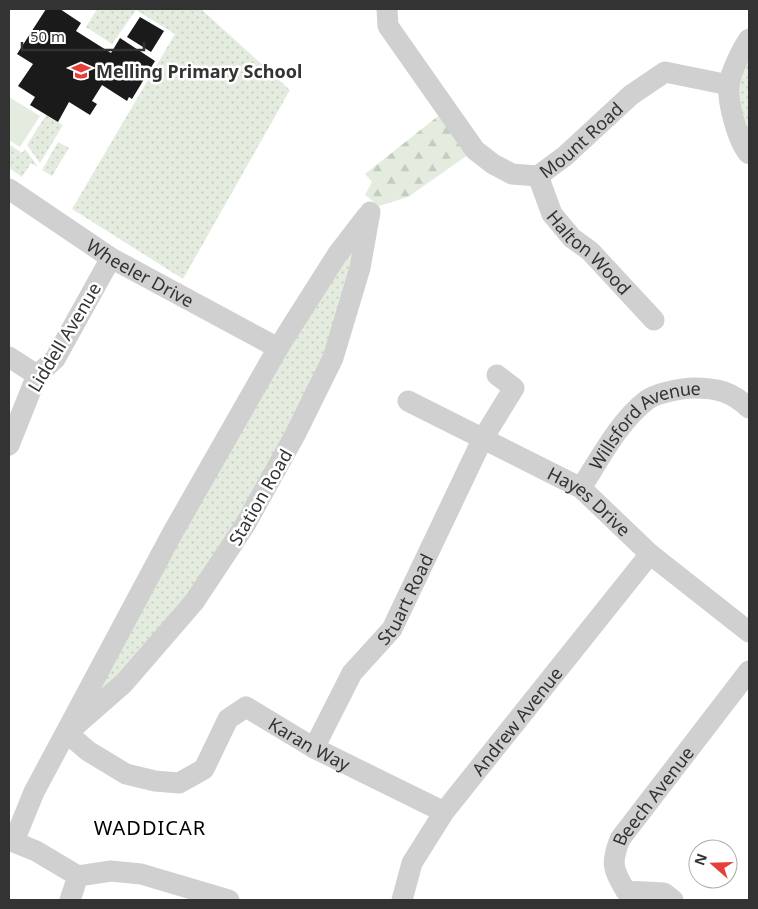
<svg xmlns="http://www.w3.org/2000/svg" width="758" height="909" font-family="'Noto Sans',sans-serif">
	<defs>
		<pattern id="grass-dots" width="8" height="8" patternUnits="userSpaceOnUse" patternTransform="scale(1.25)"><rect width="8" height="8" fill="#e4ecdf"/><path d="M2 2h.1M6 6h.1" fill="none" stroke="#c4cbc0" stroke-width="1.8" stroke-linecap="round"/></pattern>
		<pattern id="forest-firs" width="22" height="20" patternUnits="userSpaceOnUse" patternTransform="scale(1.25)"><rect width="22" height="20" fill="#e4ecdf"/><path d="M5 1l3.5 6h-7zM16 11l3.5 6h-7z" fill="#c4cbc0"/></pattern>
	</defs>
	<rect width="100%" height="100%" fill="#fff"/>
	<path fill="url(#grass-dots)" d="M97,9H201L290,90L183,279L72,209L175,34L136,10L112,44L86,27Z
		M749,41V139L732,106Z
		M46,115L63,125L40,163L27,145Z
		M58,142L69,148L52,176L42,170Z
		M9,144L22,153L25,149L38,167L31,163L22,177L9,168Z
		M370,212L346,314L283,458L194,602L73,721L337,255Z"/>
	<path fill="url(#forest-firs)" d="M447,109L475,150L408,197L379,206L365,195L372,182L365,174Z"/>
	<path fill="#e4ecdf" d="M9,97L40,116L20,147L9,140Z"/>
	<path fill="#1a1a1a" d="M46,9H60L81,23L76,31L111,53L120,38L155,61L132,99L129,97L127,101L102,85L92,101L97,104L90,115L69,102L58,122L30,105L35,97L18,86L33,64L17,54Z
		M140,17L164,31L151,52L127,37Z"/>
	<g fill="none" stroke-linecap="round" stroke-linejoin="round">
		<g stroke="#d0d0d0" stroke-width="21">
			<path id="s1" d="M387,9L388,26L475,150L493,164L512,174L538,176L565,156L631,95L665,72L729,85"/>
			<path d="M749,39C742,49 730,73 729,85C727,102 738,142 749,154"/>
			<path id="s2" d="M538,176L552,214L572,238L590,251L654,320"/>
			<path id="s3" d="M9,189L111,258L278,348"/>
			<path id="s4" d="M370,212L360,268L333,358L295,435L245,525L194,602L124,683L67,733L88,751L126,774L155,781L179,783L204,769L228,719L246,707L314,748L444,812"/>
			<path d="M9,357L37,375"/>
			<path id="s5" d="M408,401L581,488L650,554L749,632"/>
			<path d="M9,445L37,375L55,359L111,258"/>
			<path id="s6" d="M581,488C599,460 620,420 647,400C656,393 683,388 694,388C718,388 732,392 749,408"/>
			<path id="s7" d="M314,748L352,673L392,629L482,440L514,388L497,375"/>
			<path d="M9,840L36,851L78,876L111,871L141,874L229,900"/>
			<path d="M14,841L34,792L173,532L278,348L337,255L367,216"/>
			<path d="M70,900L78,876"/>
			<path id="s8" d="M402,900L412,863L444,812L650,554"/>
			<path id="s9" d="M673,900L664,893L626,891C612,869 611,862 620,839L749,671"/>
		</g>
	</g>
	<defs>
		<g id="school-bare" transform="scale(1.5)"><path d="M0-5L7-2L0 1L-7-2ZM-4 1L0 2.5L4 1V4Q0 6-4 4Z" fill="#e43f3a" stroke="#fff" stroke-width="2.5" paint-order="stroke"/></g>
	</defs>
	<g fill-rule="evenodd">
		<use href="#school-bare" x="81" y="71"/>
	</g>
	<g text-anchor="middle" dominant-baseline="central" stroke-width="5" stroke-linejoin="round" paint-order="stroke">
		<g font-size="18" font-weight="bold" fill="#333" stroke="#fff" text-anchor="start">
			<text x="96" y="71">Melling Primary School</text>
		</g>
		<g font-size="18" fill="#333" stroke="#fff">
			<text stroke="none"><textPath href="#s1" startOffset="295">Mount Road</textPath></text>
			<text stroke="none"><textPath href="#s2" startOffset="94">Halton Wood</textPath></text>
			<text stroke="none"><textPath href="#s3" startOffset="156">Wheeler Drive</textPath></text>
			<text transform="translate(64 337) rotate(-59)">Liddell Avenue</text>
			<text stroke="none"><textPath href="#s6" startOffset="95">Willsford Avenue</textPath></text>
			<text transform="translate(260 497) rotate(-60)">Station Road</text>
			<text stroke="none"><textPath href="#s5" startOffset="208">Hayes Drive</textPath></text>
			<text stroke="none"><textPath href="#s7" startOffset="176">Stuart Road</textPath></text>
			<text stroke="none"><textPath href="#s8" startOffset="215">Andrew Avenue</textPath></text>
			<text stroke="none"><textPath href="#s4" startOffset="920">Karan Way</textPath></text>
			<text stroke="none"><textPath href="#s9" startOffset="159">Beech Avenue</textPath></text>
		</g>
		<g font-size="20" letter-spacing="1" fill="#000" stroke="#fff">
			<text x="150" y="827">WADDICAR</text>
		</g>
	</g>
	<rect width="758" height="909" fill="none" stroke="#333333" stroke-width="20"/>
	<g transform="translate(713 864) rotate(290)"><circle r="24" fill="#ffffff" stroke="#adadad"/>
	<path d="M0-4L9 19L0 12L-9 19Z" fill="#e43f3a"/>
	<text y="-8" font-size="14" font-weight="bold" text-anchor="middle" fill="#333333">N</text>
	</g>
	<path d="M22 42v8h122v-8" fill="none" stroke="#333333" stroke-width="2.5"/>
	<text x="30" y="42" font-size="15" fill="#333333" stroke="#ffffff" stroke-width="4" paint-order="stroke">50 m</text>
</svg>
